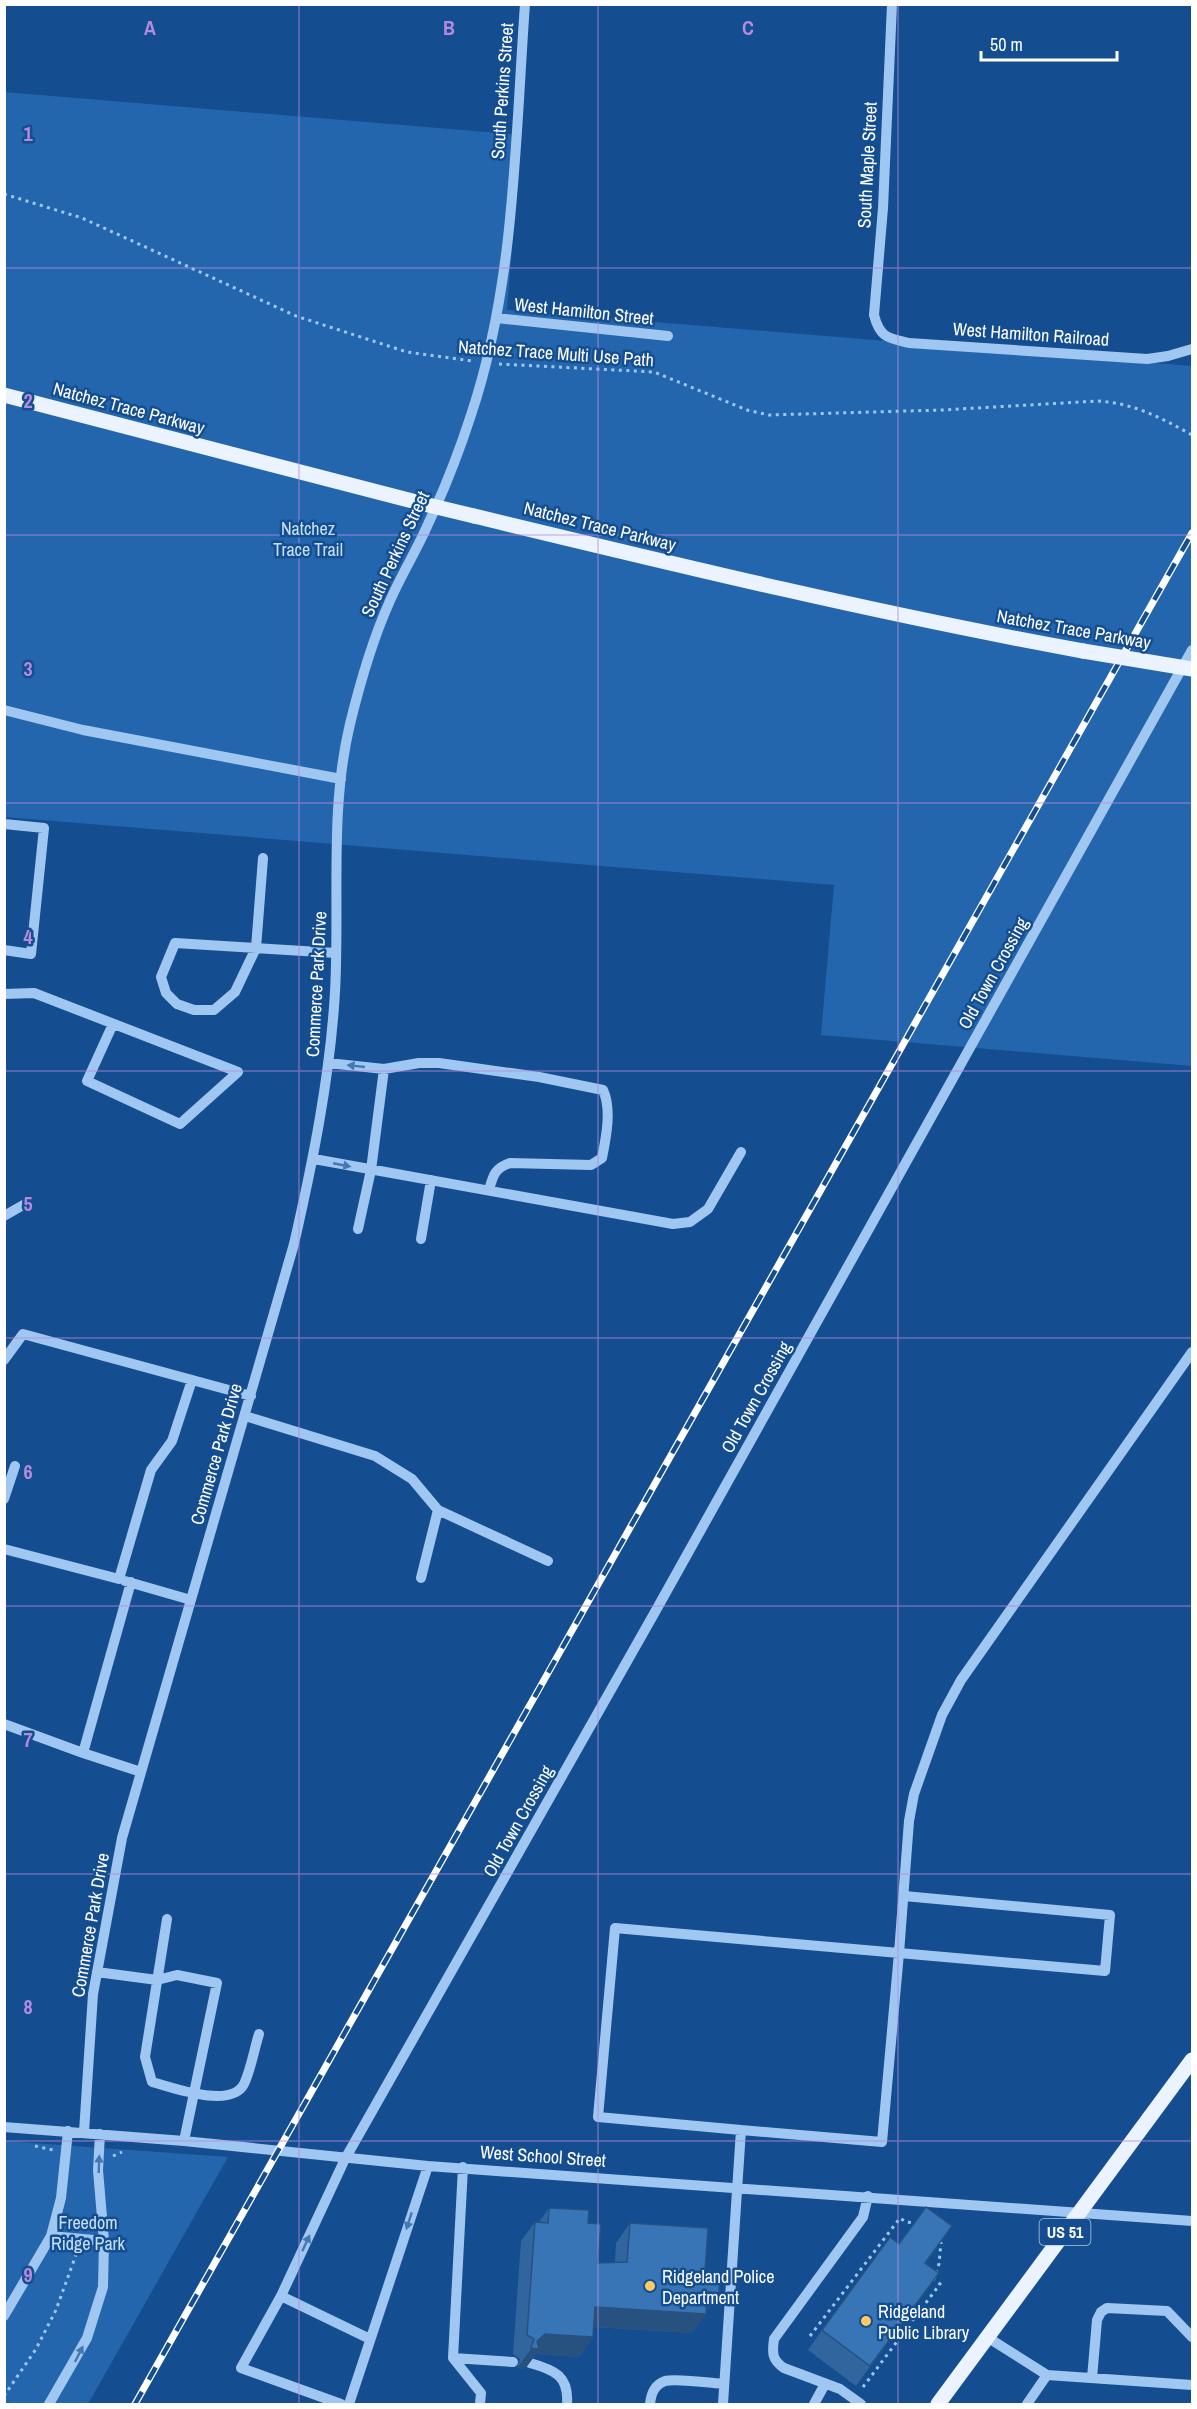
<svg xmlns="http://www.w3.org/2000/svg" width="1197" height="2409" font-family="'Archivo Narrow',sans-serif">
	<rect width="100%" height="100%" fill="#144e90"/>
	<path fill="#2366ad" d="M4,92L521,135L507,310L1192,366V1066L821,1035L834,885L5,817Z
		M4,2141L228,2157L88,2404H5Z"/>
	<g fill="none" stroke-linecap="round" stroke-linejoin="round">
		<path stroke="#a0c7f1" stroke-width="3" stroke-dasharray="3 4.5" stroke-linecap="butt" d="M4,194L82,218L296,316L407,352L472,361
			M499,364L654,372L747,410L769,415L942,410L1098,401C1133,403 1162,418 1192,435
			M35,2146L53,2150
			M113,2156L122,2152
			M810,2336L900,2218L906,2222L916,2223
			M863,2387L940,2284L934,2279L939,2264L941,2242
			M4,2396L36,2349L56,2310L77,2252"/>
		<path stroke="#a0c7f1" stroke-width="10" d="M892,4L883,208L874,315C880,338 888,338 909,343L1147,359L1168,356L1192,349
			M496,318L668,336
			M4,710L83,730L341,779
			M4,824L44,828L31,954L4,950
			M263,858L256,948L235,992L214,1010H194L177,1004L166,993L161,977L175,943L336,953
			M4,994L34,993L238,1072L180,1124L87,1081L113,1024
			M328,1063L384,1069L419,1063H439L539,1077L603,1090C612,1109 606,1138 602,1158L591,1165L510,1163C495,1168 493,1175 489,1190
			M314,1159L673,1224L690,1222L708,1209L741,1152
			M4,1216L25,1204
			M358,1229L371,1170L384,1069
			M421,1239L431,1180
			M4,1360L23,1334L251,1396
			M245,1416L375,1456L412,1479L438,1510L548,1561
			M4,1499L15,1466
			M4,1549L119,1579L151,1470L172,1441L192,1380
			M421,1578L438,1510
			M125,1581L191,1600
			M131,1582L83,1753L141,1772
			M4,1724L83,1753
			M904,1896L1110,1915L1105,1971L899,1953L909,1821L914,1794L942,1715L961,1680L1192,1352
			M167,1919L145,2057L152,2082C174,2088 231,2109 244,2084C251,2069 254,2050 259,2034
			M97,1972L157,1980L177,1975L217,1983L184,2141
			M4,2127L184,2141L428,2166L1192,2221
			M84,2132L93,1994L122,1838L294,1244C313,1161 330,1077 335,992C340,903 329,811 350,724C360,683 372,641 389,603C401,575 417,550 429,522C445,488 459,452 471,415C515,284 515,142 525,4
			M463,2167L453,2358L481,2393L480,2404
			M51,2236L104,2241
			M281,2296L370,2339
			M4,2316L51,2236L61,2198L68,2131
			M987,2337L1047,2375L1192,2385
			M453,2358L513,2362
			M530,2363C555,2370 569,2376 567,2404
			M1092,2378L1097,2320L1101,2312L1107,2308L1167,2311L1192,2337
			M49,2404L87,2338L103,2287L104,2241L98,2170L100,2134
			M341,2404L241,2368L281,2296L345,2159L655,1612L1192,650
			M349,2404L428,2166
			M650,2404C651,2394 654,2385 665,2381C676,2378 711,2383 724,2384
			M723,2404L741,2130L882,2142L899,1953L615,1928L598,2117L741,2130
			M814,2404L825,2384
			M861,2404L840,2389L784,2368C772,2360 772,2353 774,2339L863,2217L868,2196
			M1027,2404L1047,2375"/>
		<path stroke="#eaf3ff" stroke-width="15" d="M4,395L424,504
			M474,516C677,565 879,614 1083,651
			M938,2404L1192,2060"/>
		<g stroke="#fff" stroke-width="7">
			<path id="rail" d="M135,2404L1192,533"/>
		</g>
		<use href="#rail" stroke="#144e90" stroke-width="4.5" stroke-dasharray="14" stroke-linecap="butt"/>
		<path stroke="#eaf3ff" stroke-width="15" d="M424,504L474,516
			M1083,651L1192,669"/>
	</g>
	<path fill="#30659d" d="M549,2208L588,2223L598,2263L615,2262L616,2243L630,2223L705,2271L719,2293L692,2333L594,2327L593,2337L579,2357L536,2354L525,2369L517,2368L520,2359L513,2354L521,2241L535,2222H539Z
		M952,2226L926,2263L925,2293L856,2386L808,2350L822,2330L899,2244Z"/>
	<path fill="#275280" d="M939,2273L925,2293L856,2386L870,2366Z
		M707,2292L719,2293L705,2313Z
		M595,2307L706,2314L692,2333L582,2326Z
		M545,2334L593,2337L579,2357L536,2354L525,2369L517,2368L537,2341Z"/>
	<path fill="#3875b7" stroke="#275280" stroke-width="1.5" d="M926,2207L952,2226L925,2263L939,2273L870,2366L822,2330L890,2237L899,2244Z
		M549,2208L589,2210L588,2223L601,2224L598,2263L627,2262L630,2223L708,2228L705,2271L720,2272L719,2293L707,2292L706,2314L595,2307L593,2337L545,2334L537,2341L539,2349L531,2348L534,2339L527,2335L535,2222L548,2223Z"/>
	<defs><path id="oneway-solid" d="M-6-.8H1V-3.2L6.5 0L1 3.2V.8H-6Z" transform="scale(1.5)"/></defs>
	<g fill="#4578b2">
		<use href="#oneway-solid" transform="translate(356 1066) rotate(-174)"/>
		<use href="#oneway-solid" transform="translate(342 1165) rotate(11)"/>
		<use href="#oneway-solid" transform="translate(99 2164) rotate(-88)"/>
		<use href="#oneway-solid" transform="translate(409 2221) rotate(108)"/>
		<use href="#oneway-solid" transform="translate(306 2243) rotate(-65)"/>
		<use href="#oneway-solid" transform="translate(79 2354) rotate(-63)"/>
	</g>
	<path fill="none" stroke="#b68bdc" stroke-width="1.5" stroke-opacity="0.55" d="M299,4V2404M598,4V2404M898,4V2404M4,268H1192M4,535H1192M4,803H1192M4,1071H1192M4,1338H1192M4,1606H1192M4,1874H1192M4,2141H1192"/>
	<g fill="#ffcb60" stroke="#144e90" stroke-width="2">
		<circle cx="650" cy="2286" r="6"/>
		<circle cx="866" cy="2321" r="6"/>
	</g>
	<g text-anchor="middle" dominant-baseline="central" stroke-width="5" stroke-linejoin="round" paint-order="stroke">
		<rect fill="#144e90" stroke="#b8cade" stroke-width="1.5" x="1039.5" y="2219" width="51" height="26" rx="4.5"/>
		<g font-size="16" font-weight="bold" fill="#fff">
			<text x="1065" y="2232">US 51</text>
		</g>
		<g font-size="18" fill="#fff" stroke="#144e90">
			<text transform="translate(502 91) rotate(-86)">South Perkins Street</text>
			<text transform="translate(867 165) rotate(-87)">South Maple Street</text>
			<text transform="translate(584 311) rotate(6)">West Hamilton Street</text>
			<text transform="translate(1031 334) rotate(4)">West Hamilton Railroad</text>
			<text transform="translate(556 353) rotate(4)">Natchez Trace Multi Use Path</text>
			<text transform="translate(129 408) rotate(15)">Natchez Trace Parkway</text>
			<text transform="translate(600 526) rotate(14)">Natchez Trace Parkway</text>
			<text transform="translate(395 554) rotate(-65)">South Perkins Street</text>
			<text transform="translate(1074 629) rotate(10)">Natchez Trace Parkway</text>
			<text transform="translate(993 973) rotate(-61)">Old Town Crossing</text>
			<text transform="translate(316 984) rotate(-87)">Commerce Park Drive</text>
			<text transform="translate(756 1397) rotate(-61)">Old Town Crossing</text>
			<text transform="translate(216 1454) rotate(-74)">Commerce Park Drive</text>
			<text transform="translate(518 1821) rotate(-61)">Old Town Crossing</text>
			<text transform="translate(90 1925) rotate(-80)">Commerce Park Drive</text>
			<text transform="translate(543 2156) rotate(4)">West School Street</text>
		</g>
		<g font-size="18" fill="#c7e1fc" stroke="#144e90">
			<text x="308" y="528">Natchez<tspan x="308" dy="21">Trace Trail</tspan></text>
			<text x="88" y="2222">Freedom<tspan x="88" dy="21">Ridge Park</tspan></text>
		</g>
		<g font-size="18" fill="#fff" stroke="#144e90" text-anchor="start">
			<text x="662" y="2276">Ridgeland Police<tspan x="662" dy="21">Department</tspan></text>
			<text x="878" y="2311">Ridgeland<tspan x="878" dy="21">Public Library</tspan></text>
		</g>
	</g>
	<g font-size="20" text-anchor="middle" font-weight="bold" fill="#b68bdc" stroke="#144e90" stroke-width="5" stroke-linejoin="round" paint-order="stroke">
		<text x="150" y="35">A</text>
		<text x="449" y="35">B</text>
		<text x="748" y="35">C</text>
		<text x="28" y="141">1</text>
		<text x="28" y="408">2</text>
		<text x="28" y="676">3</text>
		<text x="28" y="944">4</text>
		<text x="28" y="1211">5</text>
		<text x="28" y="1479">6</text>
		<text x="28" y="1747">7</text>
		<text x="28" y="2014">8</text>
		<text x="28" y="2282">9</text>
	</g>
	<rect width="1197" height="2409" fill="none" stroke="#ffffff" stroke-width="12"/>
	<path d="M981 51v9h136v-9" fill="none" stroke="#ffffff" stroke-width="3"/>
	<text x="990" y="51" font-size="18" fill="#ffffff" stroke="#144e90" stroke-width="4.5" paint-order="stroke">50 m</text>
</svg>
